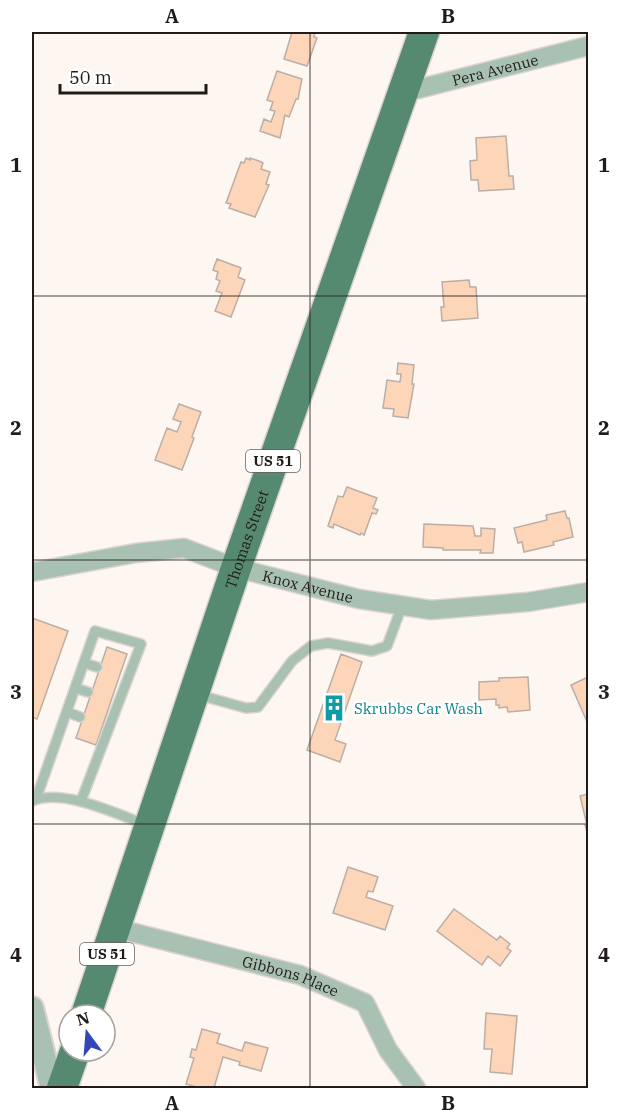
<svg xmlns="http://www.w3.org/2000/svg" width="620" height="1120" font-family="'IBM Plex Serif',serif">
	<rect width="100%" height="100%" fill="#fef6f0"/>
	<path fill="#fdd5b9" stroke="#bbaea6" stroke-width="1.5" d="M292,32H315L314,37L317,38L307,66L284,59Z
		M277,71L302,79L298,99H296L289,117L285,115L280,138L260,131L264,119L271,122L275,111L270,110L273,102L267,100Z
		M506,136L509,176H513L514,189L479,191L478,180H471L470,161L477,160L476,138Z
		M246,158L250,160V158L259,161L263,163L261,169L270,172L266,184L269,185L255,217L229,208L231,204L226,203L241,162L244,163Z
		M217,259L241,268L238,277L245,280L231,317L215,311L222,293L216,291L220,281L216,279L218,272L213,270Z
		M469,280L470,287H476L478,318L442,321L441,307H444L442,282Z
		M398,363L414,365L412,384H414L408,418L393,416L394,409L383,408L387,380L400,382L401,374H397Z
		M179,404L201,412L192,437L194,438L182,470L155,460L167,428L177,432L181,422L173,419Z
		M347,487L377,498L373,508L378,510L376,514L372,513L364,535L361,533L360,535L334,524L333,528L328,526L338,496L343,497Z
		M565,511L567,518H569L573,537L553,542L554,545L524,552L522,542L518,543L514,528L547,520L546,515Z
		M424,524L473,526L475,536H481V528L495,529L493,553H480L481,550H443V548L423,547Z
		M32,618L68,631L37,719L32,717Z
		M107,647L127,654L96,745L76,738Z
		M341,654L362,662L335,740L346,744L340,762L307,750Z
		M528,677L530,710L508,712L507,707L499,708V705H496V699L479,700V682L499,681V678Z
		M588,677V724L571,685Z
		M588,794V836L585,825H587L580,796Z
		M348,867L378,877L373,892L368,891L366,897L393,906L385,930L333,913Z
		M454,909L497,940L500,936L510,944L507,948L511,951L500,966L488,956L482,965L437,931Z
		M486,1013L517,1016L512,1074L490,1072L492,1049H484Z
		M202,1029L220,1034L217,1043L242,1051L245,1042L268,1048L261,1071L239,1065L240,1062L223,1057L214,1088H200L186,1084L194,1058L190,1057L192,1049L196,1050Z"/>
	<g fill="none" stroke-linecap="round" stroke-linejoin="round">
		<g stroke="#dbd3ce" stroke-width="12">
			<path id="service" d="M84,663L97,667
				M75,688L88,692
				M199,695L246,708L258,707L292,661L311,646L328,643L372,651L387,646L402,606
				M67,712L80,717
				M36,799L95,631L141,644L81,801
				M32,801C63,788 114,813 144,824"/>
		</g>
		<g stroke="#dbd3ce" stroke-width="21">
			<g id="minor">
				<path id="s1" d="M402,93L588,46"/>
				<path id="s2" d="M32,572L136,553L184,548L236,568L359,599L431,610L528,602L588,592"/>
				<path id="s3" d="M115,928L300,975L365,1003L388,1050L416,1088"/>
			</g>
		</g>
		<g stroke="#dbd3ce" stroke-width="26">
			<path id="tertiary" d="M32,1008L52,1088"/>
		</g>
		<g stroke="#dbd3ce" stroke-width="33">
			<g id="trunk">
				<path id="s4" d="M86,1015L236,568L424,32"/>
				<path d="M62,1088L75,1051"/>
			</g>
		</g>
		<use href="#service" stroke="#a8c1b3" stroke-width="9"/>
		<use href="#minor" stroke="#a8c1b3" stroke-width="18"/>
		<use href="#tertiary" stroke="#a8c1b3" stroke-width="22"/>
		<use href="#trunk" stroke="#568a70" stroke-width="30"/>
	</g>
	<path fill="none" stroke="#211c19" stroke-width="1.5" stroke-opacity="0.55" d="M310,32V1088M32,296H588M32,560H588M32,824H588"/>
	<defs>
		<g id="building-bare" transform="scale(2.07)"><path d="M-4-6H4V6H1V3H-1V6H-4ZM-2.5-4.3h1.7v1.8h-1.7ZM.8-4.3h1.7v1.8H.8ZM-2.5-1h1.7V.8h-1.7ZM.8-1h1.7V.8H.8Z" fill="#0f9aa8" stroke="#fff" stroke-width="2.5" paint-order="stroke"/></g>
	</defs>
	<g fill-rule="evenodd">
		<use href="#building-bare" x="334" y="708"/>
	</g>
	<g text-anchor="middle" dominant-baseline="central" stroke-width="5" stroke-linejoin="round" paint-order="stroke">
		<g fill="#fff" stroke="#64605e" stroke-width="1.5">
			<rect x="246" y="450" width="54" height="22" rx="4.5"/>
			<rect x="80" y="943" width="54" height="22" rx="4.5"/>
		</g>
		<g font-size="14" font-weight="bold" fill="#211c19">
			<text x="273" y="461">US 51</text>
			<text x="107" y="954">US 51</text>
		</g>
		<g font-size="15" fill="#211c19" stroke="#fff">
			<text stroke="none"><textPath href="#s1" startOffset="96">Pera Avenue</textPath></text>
			<text stroke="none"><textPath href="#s4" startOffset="502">Thomas Street</textPath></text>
			<text stroke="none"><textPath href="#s2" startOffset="284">Knox Avenue</textPath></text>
			<text stroke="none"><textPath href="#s3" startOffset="182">Gibbons Place</textPath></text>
		</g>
		<g font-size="15" fill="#0d838f" stroke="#fff" text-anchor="start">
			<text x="354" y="708">Skrubbs Car Wash</text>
		</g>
	</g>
	<rect width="620" height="1120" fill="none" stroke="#ffffff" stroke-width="66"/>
	<g transform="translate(87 1033) rotate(344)"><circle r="28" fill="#ffffff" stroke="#a6a4a3" stroke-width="1.5"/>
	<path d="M0-4.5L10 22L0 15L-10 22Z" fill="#3447b9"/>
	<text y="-9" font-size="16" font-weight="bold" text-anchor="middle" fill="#211c19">N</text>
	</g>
	<path d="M60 84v9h146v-9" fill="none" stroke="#211c19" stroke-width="3"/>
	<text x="69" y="84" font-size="18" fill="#211c19" stroke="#ffffff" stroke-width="4.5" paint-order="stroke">50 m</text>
	<rect x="33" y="33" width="554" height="1054" fill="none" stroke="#211c19" stroke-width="2"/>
	<g font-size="20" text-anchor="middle" font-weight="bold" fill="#211c19">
		<text x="172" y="23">A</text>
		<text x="448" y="23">B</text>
		<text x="16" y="172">1</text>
		<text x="604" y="172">1</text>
		<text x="16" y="435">2</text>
		<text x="604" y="435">2</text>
		<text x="16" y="699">3</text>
		<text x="604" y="699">3</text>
		<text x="16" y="962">4</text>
		<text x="604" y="962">4</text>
		<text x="172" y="1110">A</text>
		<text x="448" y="1110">B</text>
	</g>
</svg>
